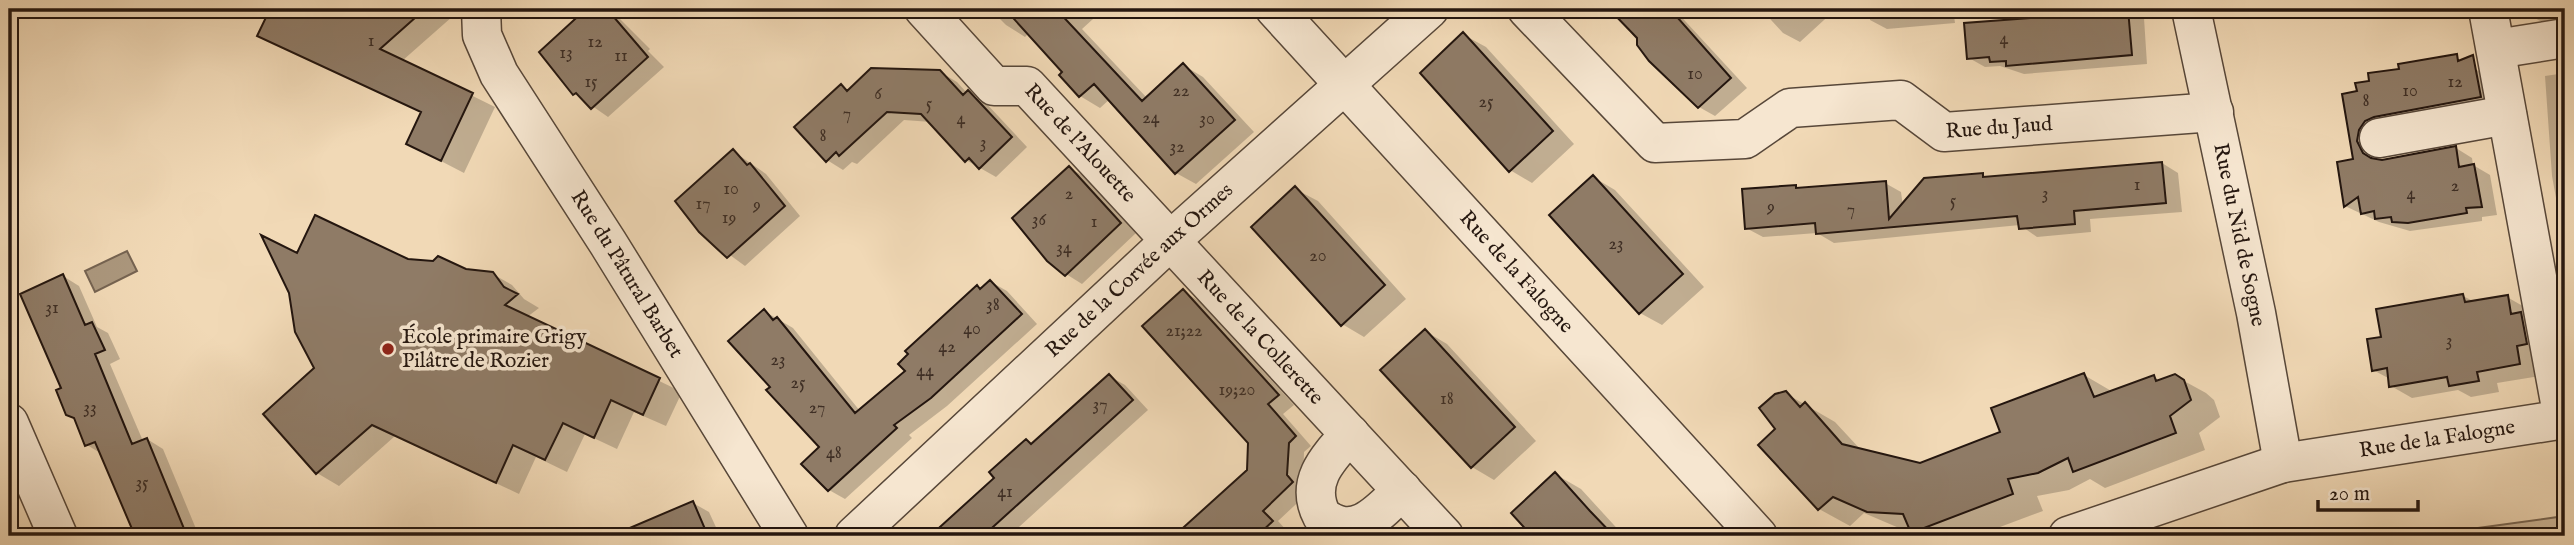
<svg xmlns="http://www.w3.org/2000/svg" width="2574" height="545" font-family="'IM FELL English',serif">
	<rect width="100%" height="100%" fill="#f1d9b6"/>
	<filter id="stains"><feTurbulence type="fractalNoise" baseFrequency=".00286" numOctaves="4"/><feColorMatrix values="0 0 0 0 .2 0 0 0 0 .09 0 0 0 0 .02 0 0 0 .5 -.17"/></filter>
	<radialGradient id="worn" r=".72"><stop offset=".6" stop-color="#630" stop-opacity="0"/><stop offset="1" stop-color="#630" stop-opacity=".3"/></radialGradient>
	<path fill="#ceb89a" stroke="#796754" stroke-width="2" d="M2565,516V536H2419Z"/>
	<path fill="#ab977d" stroke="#756351" stroke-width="2" d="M127,251L137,271L95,292L85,271Z"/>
	<path fill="#0003" d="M272,9H461L402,61L495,107L464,173L408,144L422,113L259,35Z
		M589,9L612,11L650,49L648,51L664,67L608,117L575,94L541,52Z
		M990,9H1104L1082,29L1147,98L1183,65L1203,77L1254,132L1196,184L1176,173L1110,99L1100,108L1080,96L1061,75L1065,72L1029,33L1025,37L1006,25Z
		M1367,9H1383L1377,15Z
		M1612,9H1674L1747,88L1715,116L1699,107L1685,91L1673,85Z
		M1761,9H1836L1800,42L1783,33Z
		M1870,9H1953L1955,23L1887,29L1870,20Z
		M2128,9L2144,18L2147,64L2024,74L2000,66L1985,67L1969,58L1966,25Z
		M2525,9H2565V18L2542,22L2526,13Z
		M1464,35L1486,47L1574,144L1532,183L1510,170Z
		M2475,69L2491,78L2496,106L2373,152L2378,161L2456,148L2472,158L2473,165L2490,175L2497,215L2482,217V221L2410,231L2379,222L2345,206L2355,160L2344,96Z
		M940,72L957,82L967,93L985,102L1027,147L996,177L966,160L931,122L904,120L857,164L852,162L843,170L827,160L841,86L850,91Z
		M2565,73V213L2558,209L2552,176L2545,76Z
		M733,151L766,174L800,216L745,266L719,247Z
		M2162,163L2178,173L2182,212L2090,219L2091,232L2037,237L2020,225L1834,243L1817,233L1763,237L1746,228L1796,187L1801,190L1885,183L1901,192L1903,206L1983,175L1989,179Z
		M1069,168L1086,177L1136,233L1082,284L1066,274Z
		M1593,177L1615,190L1704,287L1662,325L1640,313Z
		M1295,189L1318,201L1406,299L1364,337L1342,324Z
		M298,255L408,261L489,272L512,285L524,299L539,308L527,317L682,392L666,426L634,412L617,449L585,434L567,472L536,457L519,494L395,436L339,486L317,473L316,368Z
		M63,276L79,286L97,327L108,333L120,359L110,364L143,441L147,439L163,449L199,536H137L102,454L87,445L63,389Z
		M991,282L1007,291L1037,324L947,406L909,435L912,438L845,499L829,490L821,447L773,387L764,311L793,328L860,411L907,372Z
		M1183,291L1199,301L1294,405L1283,414L1311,446L1304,452L1303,486L1309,492L1278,521L1288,532L1283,536H1177L1248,471L1250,443Z
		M2463,296L2475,302L2507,297L2528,309L2540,376L2497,383L2499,392L2471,397L2458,390L2412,398L2391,386L2390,379L2373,370L2383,338Z
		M1425,331L1447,344L1536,441L1494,480L1472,467Z
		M2084,375L2113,392L2154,377L2161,381L2175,376L2206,393L2214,400L2220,417L2199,433L2205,450L2105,488L2090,479L2069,490L2037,496L2043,511L1976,536H1921L1911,529L1899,528L1864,513L1850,526L1819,509L1761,445L1777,429L1785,393L1835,422L1861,450L1920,464L2002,433Z
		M1109,376L1125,385L1148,410L1009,536H945L939,530L996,478L1026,441L1033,445Z
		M1555,474L1581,489L1624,536H1535L1513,513Z
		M693,503L709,512L720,536H614Z"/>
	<path fill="#8f7b66" stroke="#24160f" stroke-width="2" d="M270,9H425L380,49L473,93L441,161L406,144L421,112L257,36Z
		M586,9H607L648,57L591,109L576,93L573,95L539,52Z
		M1005,9H1056L1142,101L1183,63L1235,120L1175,174L1094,84L1079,97L1059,75L1062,72Z
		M1609,9H1670L1731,78L1698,108L1649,61L1637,45V38Z
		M2102,9H2128L2132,55L2006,66V61L1990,62L1989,57L1967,59L1964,23L2059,16L2058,12Z
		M1463,32L1553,131L1509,172L1420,73Z
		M2457,54L2458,61L2473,55L2481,97L2374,117L2365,121L2359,130L2357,141L2363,153L2371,158L2382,160L2456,146L2459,167L2474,164L2482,207L2466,208L2467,213L2408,223L2392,222L2391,217L2375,219L2374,211L2361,214L2358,197L2344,207L2337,162L2353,159L2342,94L2357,91L2355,83L2369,81L2368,73L2399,69L2398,64Z
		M871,68L940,70L963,95L968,90L1012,137L979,169L969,158L965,162L921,114L887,112L839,156L836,152L826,162L794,127L841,84L847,91Z
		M733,149L747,165L750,163L785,206L727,258L699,232L675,201Z
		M2162,162L2166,203L2074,211L2075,224L2019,229L2017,216L1816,234L1815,223L1745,229L1742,189L1796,185V188L1886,181L1889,219L1924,178L1983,173V177Z
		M1069,166L1121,223L1065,276L1047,261L1012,218Z
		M1593,175L1683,274L1639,314L1549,215Z
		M1295,186L1385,285L1341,326L1251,227Z
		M315,215L408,259L433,261L438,256L466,269L493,272L504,287L518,294L505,305L660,378L643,415L611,400L594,438L563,423L545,460L513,445L496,483L372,425L316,474L263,414L314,368L295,332L289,293L261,235L297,253Z
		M63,274L85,325L92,322L105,350L95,354L132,444L147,438L187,536H135L95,442L85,446L74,418L66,415L56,390L61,388L20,294Z
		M990,280L1022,314L931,398L894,425L897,428L828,491L801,464L819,447L766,390L770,387L728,341L764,309L773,320L777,317L855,413L905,371L898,364L908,354L905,351L977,285L980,289Z
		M1183,289L1279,395L1268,404L1296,436L1289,443L1287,475L1293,482L1263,511L1273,521L1257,536H1174L1247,470L1248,443L1142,326Z
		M2463,294L2465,302L2508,295L2511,314L2521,312L2527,344L2517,346L2520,364L2477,372L2479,381L2449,386L2447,377L2389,387L2387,368L2372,371L2367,339L2381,337L2376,309Z
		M1425,329L1515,427L1471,468L1380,370Z
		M2084,373L2094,397L2154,375L2156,381L2175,374L2184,380L2191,400L2170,416L2176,433L2073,472L2068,458L2038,473L2008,479L2013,494L1911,533L1903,514L1867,512L1833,497L1818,510L1758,445L1775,429L1759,408L1775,394L1786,391L1800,407L1805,402L1842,444L1920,463L2000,432L1991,408Z
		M1109,374L1133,400L983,536H930L994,478L989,472L1026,439L1031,444Z
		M1555,472L1590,511L1614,536H1532L1511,513Z
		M693,501L708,536H611Z"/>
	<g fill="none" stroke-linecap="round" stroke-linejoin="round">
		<g stroke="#574739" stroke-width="41">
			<g id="minor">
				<path id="s1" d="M481,9L482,35L499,74L608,243L789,536"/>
				<path id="s2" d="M924,9L994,86H1027L1444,536"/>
				<path id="s3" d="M1275,9L1758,536"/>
				<path id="s4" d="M1527,9L1655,143L1745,139L1790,108L1901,100L1944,132L2214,112"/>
				<path id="s5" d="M2191,9L2256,313L2283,463"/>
				<path d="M2488,9L2563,419"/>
				<path d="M2496,49L2565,38"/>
				<path d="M2379,138L2507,115"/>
				<path d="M9,423L58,536"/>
				<path d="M1350,434C1328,458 1304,482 1322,516C1354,542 1379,513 1402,490"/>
				<path id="s6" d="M854,536L1171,240L1429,9"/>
				<path id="s7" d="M2068,536L2283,463L2565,419"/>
			</g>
		</g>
		<use href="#minor" stroke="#f6e6d0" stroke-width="38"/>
	</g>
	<circle fill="#8f2418" stroke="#f6e6d0" stroke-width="2.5" cx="388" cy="349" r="7"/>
	<g text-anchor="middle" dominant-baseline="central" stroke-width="7" stroke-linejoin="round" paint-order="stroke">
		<g font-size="18" fill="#3f2f25">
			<text x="2004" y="39">4</text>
			<text x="371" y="41">1</text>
			<text x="595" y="42">12</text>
			<text x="566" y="53">13</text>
			<text x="621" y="56">11</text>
			<text x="1695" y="74">10</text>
			<text x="591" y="82">15</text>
			<text x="2455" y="82">12</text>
			<text x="1181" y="91">22</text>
			<text x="2410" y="91">10</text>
			<text x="878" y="94">6</text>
			<text x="2366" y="101">8</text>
			<text x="1486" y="102">25</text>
			<text x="929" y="104">5</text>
			<text x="847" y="114">7</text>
			<text x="1151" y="118">24</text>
			<text x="961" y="119">4</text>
			<text x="1207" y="119">30</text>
			<text x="823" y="136">8</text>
			<text x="983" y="143">3</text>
			<text x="1177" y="147">32</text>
			<text x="2137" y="185">1</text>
			<text x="2455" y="186">2</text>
			<text x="731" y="189">10</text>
			<text x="1069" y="194">2</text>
			<text x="2045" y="194">3</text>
			<text x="2411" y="194">4</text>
			<text x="1953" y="201">5</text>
			<text x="703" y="204">17</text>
			<text x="757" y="205">9</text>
			<text x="1771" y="207">9</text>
			<text x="1851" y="210">7</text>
			<text x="729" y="218">19</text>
			<text x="1039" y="220">36</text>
			<text x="1094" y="222">1</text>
			<text x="1616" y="244">23</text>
			<text x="1064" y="248">34</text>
			<text x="1318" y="256">20</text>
			<text x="993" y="305">38</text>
			<text x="52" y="308">31</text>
			<text x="972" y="329">40</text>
			<text x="1184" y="331">21;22</text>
			<text x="2449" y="341">3</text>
			<text x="947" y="347">42</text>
			<text x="778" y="360">23</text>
			<text x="925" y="371">44</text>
			<text x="798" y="383">25</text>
			<text x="1237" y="390">19;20</text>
			<text x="1447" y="399">18</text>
			<text x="1100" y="405">37</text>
			<text x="90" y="408">33</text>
			<text x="817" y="408">27</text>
			<text x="834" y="453">48</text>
			<text x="142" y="483">35</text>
			<text x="1005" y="492">41</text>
		</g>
		<g font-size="21" fill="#24160f" stroke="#f6e6d0">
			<text stroke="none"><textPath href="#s4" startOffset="550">Rue du Jaud</textPath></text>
			<text stroke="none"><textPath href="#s2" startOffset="215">Rue de l'Alouette</textPath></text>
			<text stroke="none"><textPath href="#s5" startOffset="231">Rue du Nid de Sogne</textPath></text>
			<text stroke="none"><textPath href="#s6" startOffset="390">Rue de la Corvée aux Ormes</textPath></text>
			<text stroke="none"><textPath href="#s3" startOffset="357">Rue de la Falogne</textPath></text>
			<text stroke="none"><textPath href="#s1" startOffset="306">Rue du Pâtural Barbet</textPath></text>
			<text stroke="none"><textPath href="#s2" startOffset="480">Rue de la Collerette</textPath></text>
			<text stroke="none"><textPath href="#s7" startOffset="383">Rue de la Falogne</textPath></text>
		</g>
		<g font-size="21" fill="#24160f" stroke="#f6e6d0" text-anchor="start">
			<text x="402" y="337">École primaire Grigy<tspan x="402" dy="24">Pilâtre de Rozier</tspan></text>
		</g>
	</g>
	<rect width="2574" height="545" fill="none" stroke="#f1d9b6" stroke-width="35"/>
	<rect x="10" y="10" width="2553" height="524" fill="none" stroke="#24160f" stroke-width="3.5"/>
	<rect x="18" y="18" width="2539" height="510" fill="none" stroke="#24160f" stroke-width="2"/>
	<path d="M2318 500v10h100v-10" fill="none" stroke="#24160f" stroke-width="3.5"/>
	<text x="2329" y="500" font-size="21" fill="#24160f" stroke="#f6e6d0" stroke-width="5" paint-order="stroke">20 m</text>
	<rect width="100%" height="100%" filter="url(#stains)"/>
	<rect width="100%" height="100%" fill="url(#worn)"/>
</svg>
